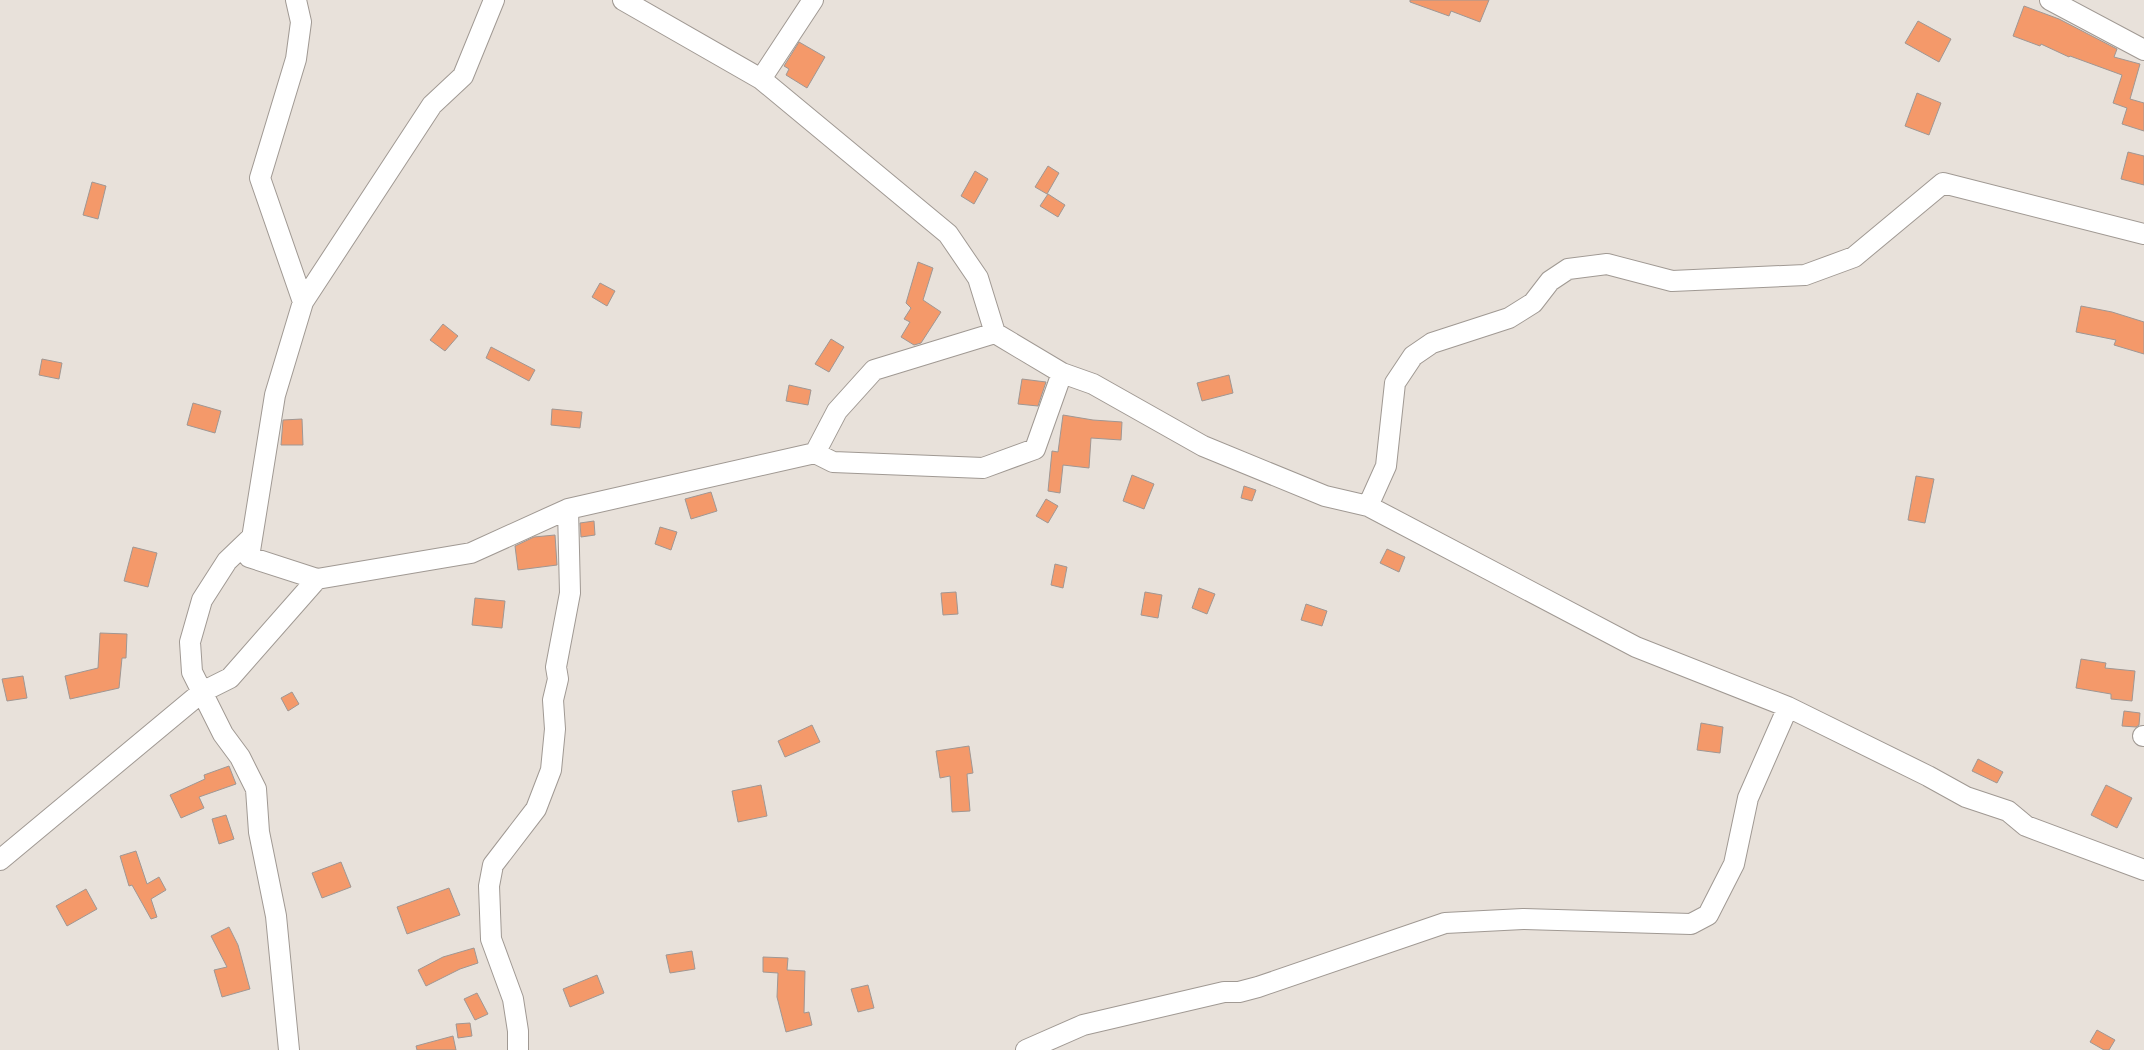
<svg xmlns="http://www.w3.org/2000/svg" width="2144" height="1050" font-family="Merriweather,serif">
	<rect width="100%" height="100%" fill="#e8e1da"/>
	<path fill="#f4996a" stroke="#a09793" d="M1410,0H1489L1480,22L1451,11L1449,16L1410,2Z
		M2024,6L2059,19L2117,49L2114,57L2140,64L2130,99L2144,103V131L2122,124L2127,108L2113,103L2122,75L2070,56L2069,57L2041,44L2040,46L2013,36Z
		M1918,21L1951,39L1939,62L1905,43Z
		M799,42L825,57L807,88L786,75L789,69L784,66Z
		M1917,93L1941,103L1929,135L1905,126Z
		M2128,152L2144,156V185L2121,179Z
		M1048,166L1059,173L1047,194L1035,187Z
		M975,171L988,179L974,204L961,196Z
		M92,182L106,186L98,219L83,215Z
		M1048,194L1065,205L1058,217L1040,206Z
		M918,262L933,268L923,300L941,312L921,343L914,345L901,337L910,322L904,319L911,308L906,303Z
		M600,283L615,291L607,306L592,297Z
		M2081,306L2112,312L2144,322V354L2114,345L2116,340L2076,332Z
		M443,324L458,336L445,351L430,340Z
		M831,339L844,347L829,372L815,364Z
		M491,347L535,370L529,381L486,358Z
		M42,359L62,363L59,379L39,375Z
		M1229,375L1233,393L1202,401L1197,383Z
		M1022,379L1046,382L1038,406L1018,404Z
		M789,385L811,390L808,405L786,401Z
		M193,403L221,411L215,433L187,425Z
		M552,409L582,412L580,428L551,425Z
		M1063,415L1093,420L1122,422L1121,440L1091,438L1089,468L1063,465L1060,493L1048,491L1052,451L1058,452Z
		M302,419L303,445H281L283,420Z
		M1132,475L1154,484L1144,509L1123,501Z
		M1916,476L1934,479L1925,523L1908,520Z
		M1244,486L1256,490L1252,501L1241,498Z
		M711,492L717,511L691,519L685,499Z
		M1046,499L1058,506L1048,523L1036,516Z
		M594,521L595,535L581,537L580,523Z
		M660,527L677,532L671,550L655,544Z
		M555,535L557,565L518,570L515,546L534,537Z
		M133,547L157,553L148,587L124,581Z
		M1387,549L1405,557L1399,572L1380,563Z
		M1055,564L1067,567L1063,588L1051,585Z
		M1199,588L1215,594L1207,614L1192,608Z
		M956,592L958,614L943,615L941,593Z
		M1145,592L1162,595L1158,618L1141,615Z
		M475,598L505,601L502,628L472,625Z
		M1306,604L1327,611L1322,626L1301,620Z
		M100,633L127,634L126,658H122L119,688L70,699L65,676L98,668Z
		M2081,659L2106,663L2105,668L2135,671L2132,701L2111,699V694L2076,688Z
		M23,676L27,698L7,701L2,679Z
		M292,692L299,704L288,711L281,698Z
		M2124,711L2140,713L2139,725L2136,727L2122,726Z
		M1701,723L1723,727L1720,753L1697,750Z
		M812,725L820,742L785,757L778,741Z
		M969,746L973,773L967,774L970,811L952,812L950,776L940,778L936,751Z
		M1978,759L2003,772L1997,783L1972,771Z
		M229,766L236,784L199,797L204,808L181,818L170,795L205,779L204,775Z
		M761,785L767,816L738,822L732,791Z
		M2106,785L2132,798L2117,828L2091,815Z
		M226,815L234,839L219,844L212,819Z
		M136,851L147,884L159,877L166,890L151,899L157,917L151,919L132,885L129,886L120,856Z
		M341,862L351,887L322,898L312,873Z
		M449,888L460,915L407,934L397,907Z
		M86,889L97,909L67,926L56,906Z
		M229,927L238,945L250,989L222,997L214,970L227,967L211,936Z
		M474,948L478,963L460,969L426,986L418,970L443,957Z
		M692,951L695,969L670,973L666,955Z
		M763,957L788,958L787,970L805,971L804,1013L809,1012L812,1025L786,1032L777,997L778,973L763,972Z
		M597,975L604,993L570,1007L563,989Z
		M868,985L874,1008L858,1012L851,989Z
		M477,993L488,1014L475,1020L464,999Z
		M470,1023L472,1036L458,1038L456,1024Z
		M2097,1030L2115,1040L2109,1050H2104L2090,1042Z
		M453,1036L456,1050H417L416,1046Z"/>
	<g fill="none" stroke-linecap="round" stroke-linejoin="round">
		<g stroke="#a09993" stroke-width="22">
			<path id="minor" d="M296,0L301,22L296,59L260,178L303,302
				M623,0L761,79L948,234L978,278L995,333L1062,373L1093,384L1203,446L1325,496L1368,506L1636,647L1788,707L1928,776L1966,797L2008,811L2026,826L2144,870
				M2050,0L2144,50
				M761,79L813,0
				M815,453L837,411L874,370L995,333
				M1368,506L1386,466L1395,383L1413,356L1432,343L1509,318L1533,303L1550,281L1568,269L1607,264L1672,281L1805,275L1854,257L1943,183L2144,234
				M252,537L227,561L202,600L190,642L192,672L223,734L240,757L256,789L259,832L276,916L289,1050
				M317,579L249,557L275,395L303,302L432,105L463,76L494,0
				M2143,736H2144
				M0,860L202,692L230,678L317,579L471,553L568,509L815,453L833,462L983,468L1035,449L1062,373
				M518,1050V1031L513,999L491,939L489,886L493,865L536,809L551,770L555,729L553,700L558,679L556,667L570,593L568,509
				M1026,1050L1083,1025L1224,992H1239L1258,987L1445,923L1523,919L1691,924L1708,915L1734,864L1748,798L1788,707"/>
		</g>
		<use href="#minor" stroke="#fff" stroke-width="20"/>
	</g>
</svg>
